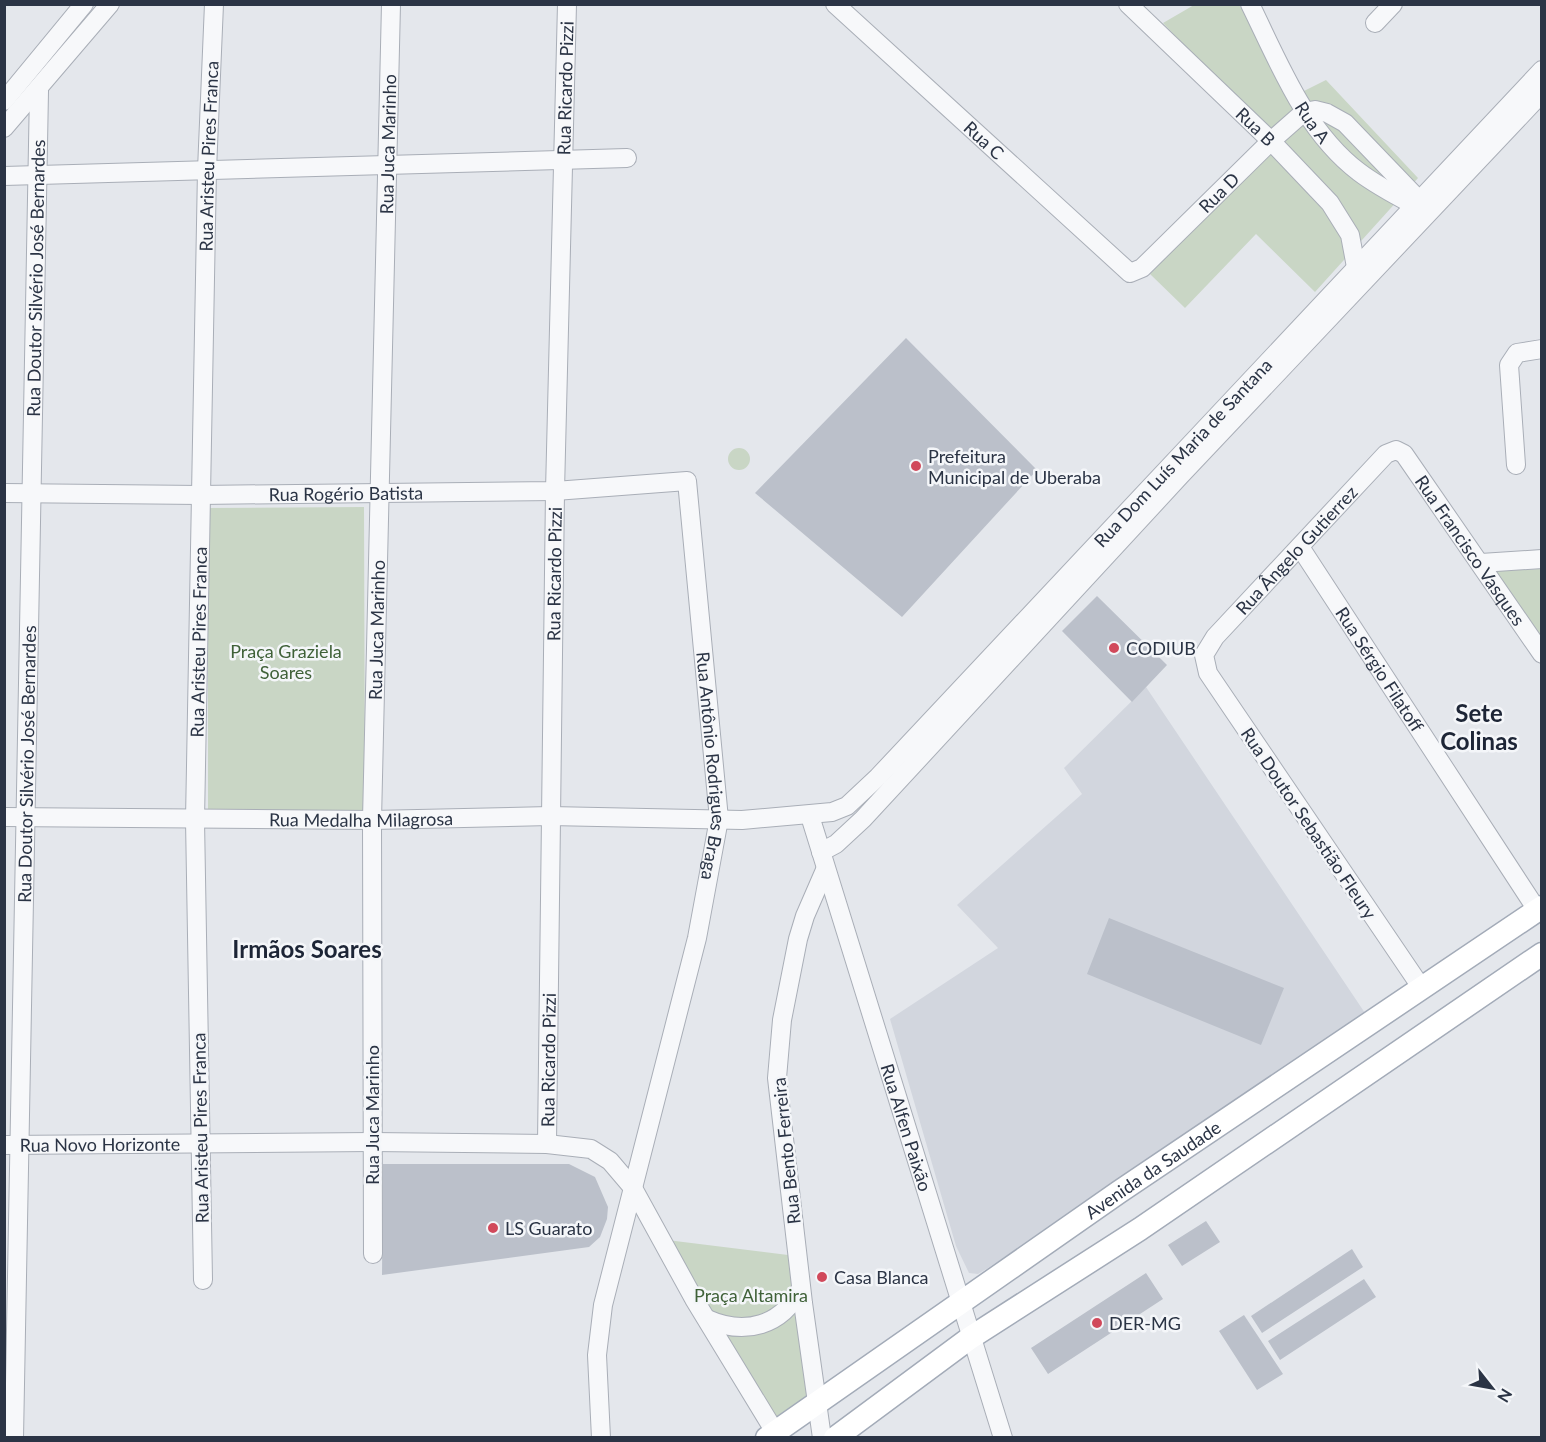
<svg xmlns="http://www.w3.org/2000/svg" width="1546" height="1442" font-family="Lato,sans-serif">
	<rect width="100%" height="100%" fill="#e4e7ec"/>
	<path fill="#d2d6de" d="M1146,687L1367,1016L988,1268L978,1274L969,1273L956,1246L890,1019L998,948L957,905L1082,794L1064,768Z"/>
	<path fill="#c9d6c5" d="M1194,5H1239L1300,93L1326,80L1418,178L1315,292L1256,234L1185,308L1150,274L1265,151L1263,129L1163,23Z
		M728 459a11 11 0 1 1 22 0a11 11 0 1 1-22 0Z
		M364,507L365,814L208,815V508Z
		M1541,569V642L1495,571Z
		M667,1240L788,1255L798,1307L808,1399L775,1423Z"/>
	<path fill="#bbc0ca" d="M906,338L1037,470L902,617L755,493Z
		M1097,596L1167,665L1132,702L1062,631Z
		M1109,918L1284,988L1261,1045L1087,974Z
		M383,1164H569L595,1177L608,1207L607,1219L600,1237L589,1247L382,1275Z
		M1206,1221L1220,1242L1182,1266L1168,1245Z
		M1352,1249L1363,1267L1262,1333L1251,1316Z
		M1146,1273L1163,1299L1048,1374L1031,1348Z
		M1364,1279L1376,1297L1280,1360L1268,1341Z
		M1244,1315L1283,1374L1257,1390L1219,1331Z"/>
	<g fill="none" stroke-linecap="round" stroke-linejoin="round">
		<g stroke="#a9aeb7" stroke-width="20">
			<g id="minor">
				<path id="s1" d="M835,4L1130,273L1142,268L1271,141L1304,112L1315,110L1327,113L1345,123L1419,200"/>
				<path id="s2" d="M1128,4L1271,141L1330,203L1350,235L1356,267"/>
				<path id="s3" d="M1250,4C1279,63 1305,131 1359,172C1376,185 1395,195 1414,205"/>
				<path d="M1375,23L1393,4"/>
				<path d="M4,101L84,4"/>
				<path d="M4,128L110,4"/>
				<path d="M4,176L627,158"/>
				<path d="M1516,465L1509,365L1517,353L1542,349"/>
				<path id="s4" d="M4,493L200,495L555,491L687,481L719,819L697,938L603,1305L597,1355L601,1438"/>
				<path id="s5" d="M1300,547L1537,910"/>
				<path d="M1481,563L1542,559"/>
				<path id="s6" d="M810,816L1003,1438"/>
				<path id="s7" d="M4,817L372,820L550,816L742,820L832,812L847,806L878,777C1100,542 1320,305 1542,70"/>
				<path d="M821,852L836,844L863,819L1180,476L1542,93"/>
				<path id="s8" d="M1421,987L1208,673L1204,655L1215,637L1386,454L1396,450L1404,454L1542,654"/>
				<path id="s9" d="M547,1144L555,491L567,4"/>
				<path id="s10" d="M4,1145L372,1142L547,1144L591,1149L610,1161L633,1188L694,1299L775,1432"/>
				<path id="s11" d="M373,1254L372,820L391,4"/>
				<path id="s12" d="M203,1280L195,820L207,170L214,4"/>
				<path d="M707,1319C745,1336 782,1326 801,1288"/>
				<path id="s13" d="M14,1438L39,91"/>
				<path d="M822,1438L803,1303L777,1078L782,1020L798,939L805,916L825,870"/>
			</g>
		</g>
		<g stroke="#a3abb8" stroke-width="25">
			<g id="major">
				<path id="s14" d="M767,1438L1119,1192L1542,907"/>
				<path d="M835,1438L970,1338L1140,1229L1542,954"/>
			</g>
		</g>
		<use href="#minor" stroke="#f7f8fa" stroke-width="18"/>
		<use href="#major" stroke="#fff" stroke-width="22"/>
	</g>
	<g fill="#d1495b" stroke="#f4f6f9" stroke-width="2">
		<circle cx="916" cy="466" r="6"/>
		<circle cx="1114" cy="648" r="6"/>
		<circle cx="493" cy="1228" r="6"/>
		<circle cx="822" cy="1277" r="6"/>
		<circle cx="1097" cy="1323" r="6"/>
	</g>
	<g text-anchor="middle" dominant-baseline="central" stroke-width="5" stroke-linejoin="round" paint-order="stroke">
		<g font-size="18" fill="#2b3445" stroke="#f4f6f9">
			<text stroke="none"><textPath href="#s9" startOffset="1056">Rua Ricardo Pizzi</textPath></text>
			<text stroke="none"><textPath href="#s3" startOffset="134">Rua A</textPath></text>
			<text stroke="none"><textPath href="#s2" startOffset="177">Rua B</textPath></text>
			<text stroke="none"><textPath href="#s1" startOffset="202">Rua C</textPath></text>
			<text stroke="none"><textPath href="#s11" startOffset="1110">Rua Juca Marinho</textPath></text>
			<text stroke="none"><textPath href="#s12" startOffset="1124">Rua Aristeu Pires Franca</textPath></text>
			<text stroke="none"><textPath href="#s1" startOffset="520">Rua D</textPath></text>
			<text stroke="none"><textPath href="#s13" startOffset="1160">Rua Doutor Silvério José Bernardes</textPath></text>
			<text stroke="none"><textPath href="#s7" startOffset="1332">Rua Dom Luís Maria de Santana</textPath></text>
			<text stroke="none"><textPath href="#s4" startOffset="342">Rua Rogério Batista</textPath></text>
			<text stroke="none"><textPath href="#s8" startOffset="538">Rua Ângelo Gutierrez</textPath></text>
			<text stroke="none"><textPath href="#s8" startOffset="806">Rua Francisco Vasques</textPath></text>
			<text stroke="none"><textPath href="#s9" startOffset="570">Rua Ricardo Pizzi</textPath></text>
			<text stroke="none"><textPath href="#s11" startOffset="624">Rua Juca Marinho</textPath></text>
			<text stroke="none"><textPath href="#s12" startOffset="638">Rua Aristeu Pires Franca</textPath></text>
			<text stroke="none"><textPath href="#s5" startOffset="146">Rua Sérgio Filatoff</textPath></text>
			<text stroke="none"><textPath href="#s13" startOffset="674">Rua Doutor Silvério José Bernardes</textPath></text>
			<text stroke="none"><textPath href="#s4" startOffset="970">Rua Antônio Rodrigues Braga</textPath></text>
			<text stroke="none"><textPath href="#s7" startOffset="357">Rua Medalha Milagrosa</textPath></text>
			<text transform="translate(1309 823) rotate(56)">Rua Doutor Sebastião Fleury</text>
			<text stroke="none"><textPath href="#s9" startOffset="84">Rua Ricardo Pizzi</textPath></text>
			<text transform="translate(372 1115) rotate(-90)">Rua Juca Marinho</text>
			<text stroke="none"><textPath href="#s6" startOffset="326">Rua Alfen Paixão</textPath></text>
			<text transform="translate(200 1128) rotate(-91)">Rua Aristeu Pires Franca</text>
			<text stroke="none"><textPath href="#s10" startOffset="96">Rua Novo Horizonte</textPath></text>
			<text transform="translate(786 1151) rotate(-96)">Rua Bento Ferreira</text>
			<text stroke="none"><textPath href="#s14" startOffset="470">Avenida da Saudade</textPath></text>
		</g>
		<g font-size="18" fill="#2b3445" stroke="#f4f6f9" text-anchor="start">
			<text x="928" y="456">Prefeitura<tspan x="928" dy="21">Municipal de Uberaba</tspan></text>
			<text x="1126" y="648">CODIUB</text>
			<text x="505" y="1228">LS Guarato</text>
			<text x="834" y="1277">Casa Blanca</text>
			<text x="1109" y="1323">DER-MG</text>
		</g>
		<g font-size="18" fill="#3f6138" stroke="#f4f6f9">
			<text x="286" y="651">Praça Graziela<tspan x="286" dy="21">Soares</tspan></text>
			<text x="751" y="1295">Praça Altamira</text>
		</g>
		<g font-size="24" font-weight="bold" fill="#1d2536" stroke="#f4f6f9">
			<text x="1479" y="712">Sete<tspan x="1479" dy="28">Colinas</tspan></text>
			<text x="307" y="948">Irmãos Soares</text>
		</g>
	</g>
	<rect width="1546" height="1442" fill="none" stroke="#2b3445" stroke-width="12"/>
	<g transform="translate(1492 1388) rotate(121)" stroke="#f4f6f9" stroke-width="4.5" paint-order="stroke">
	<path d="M0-4.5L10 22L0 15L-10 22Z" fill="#2b3445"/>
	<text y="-9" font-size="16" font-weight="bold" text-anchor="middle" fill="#2b3445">N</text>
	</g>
</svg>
